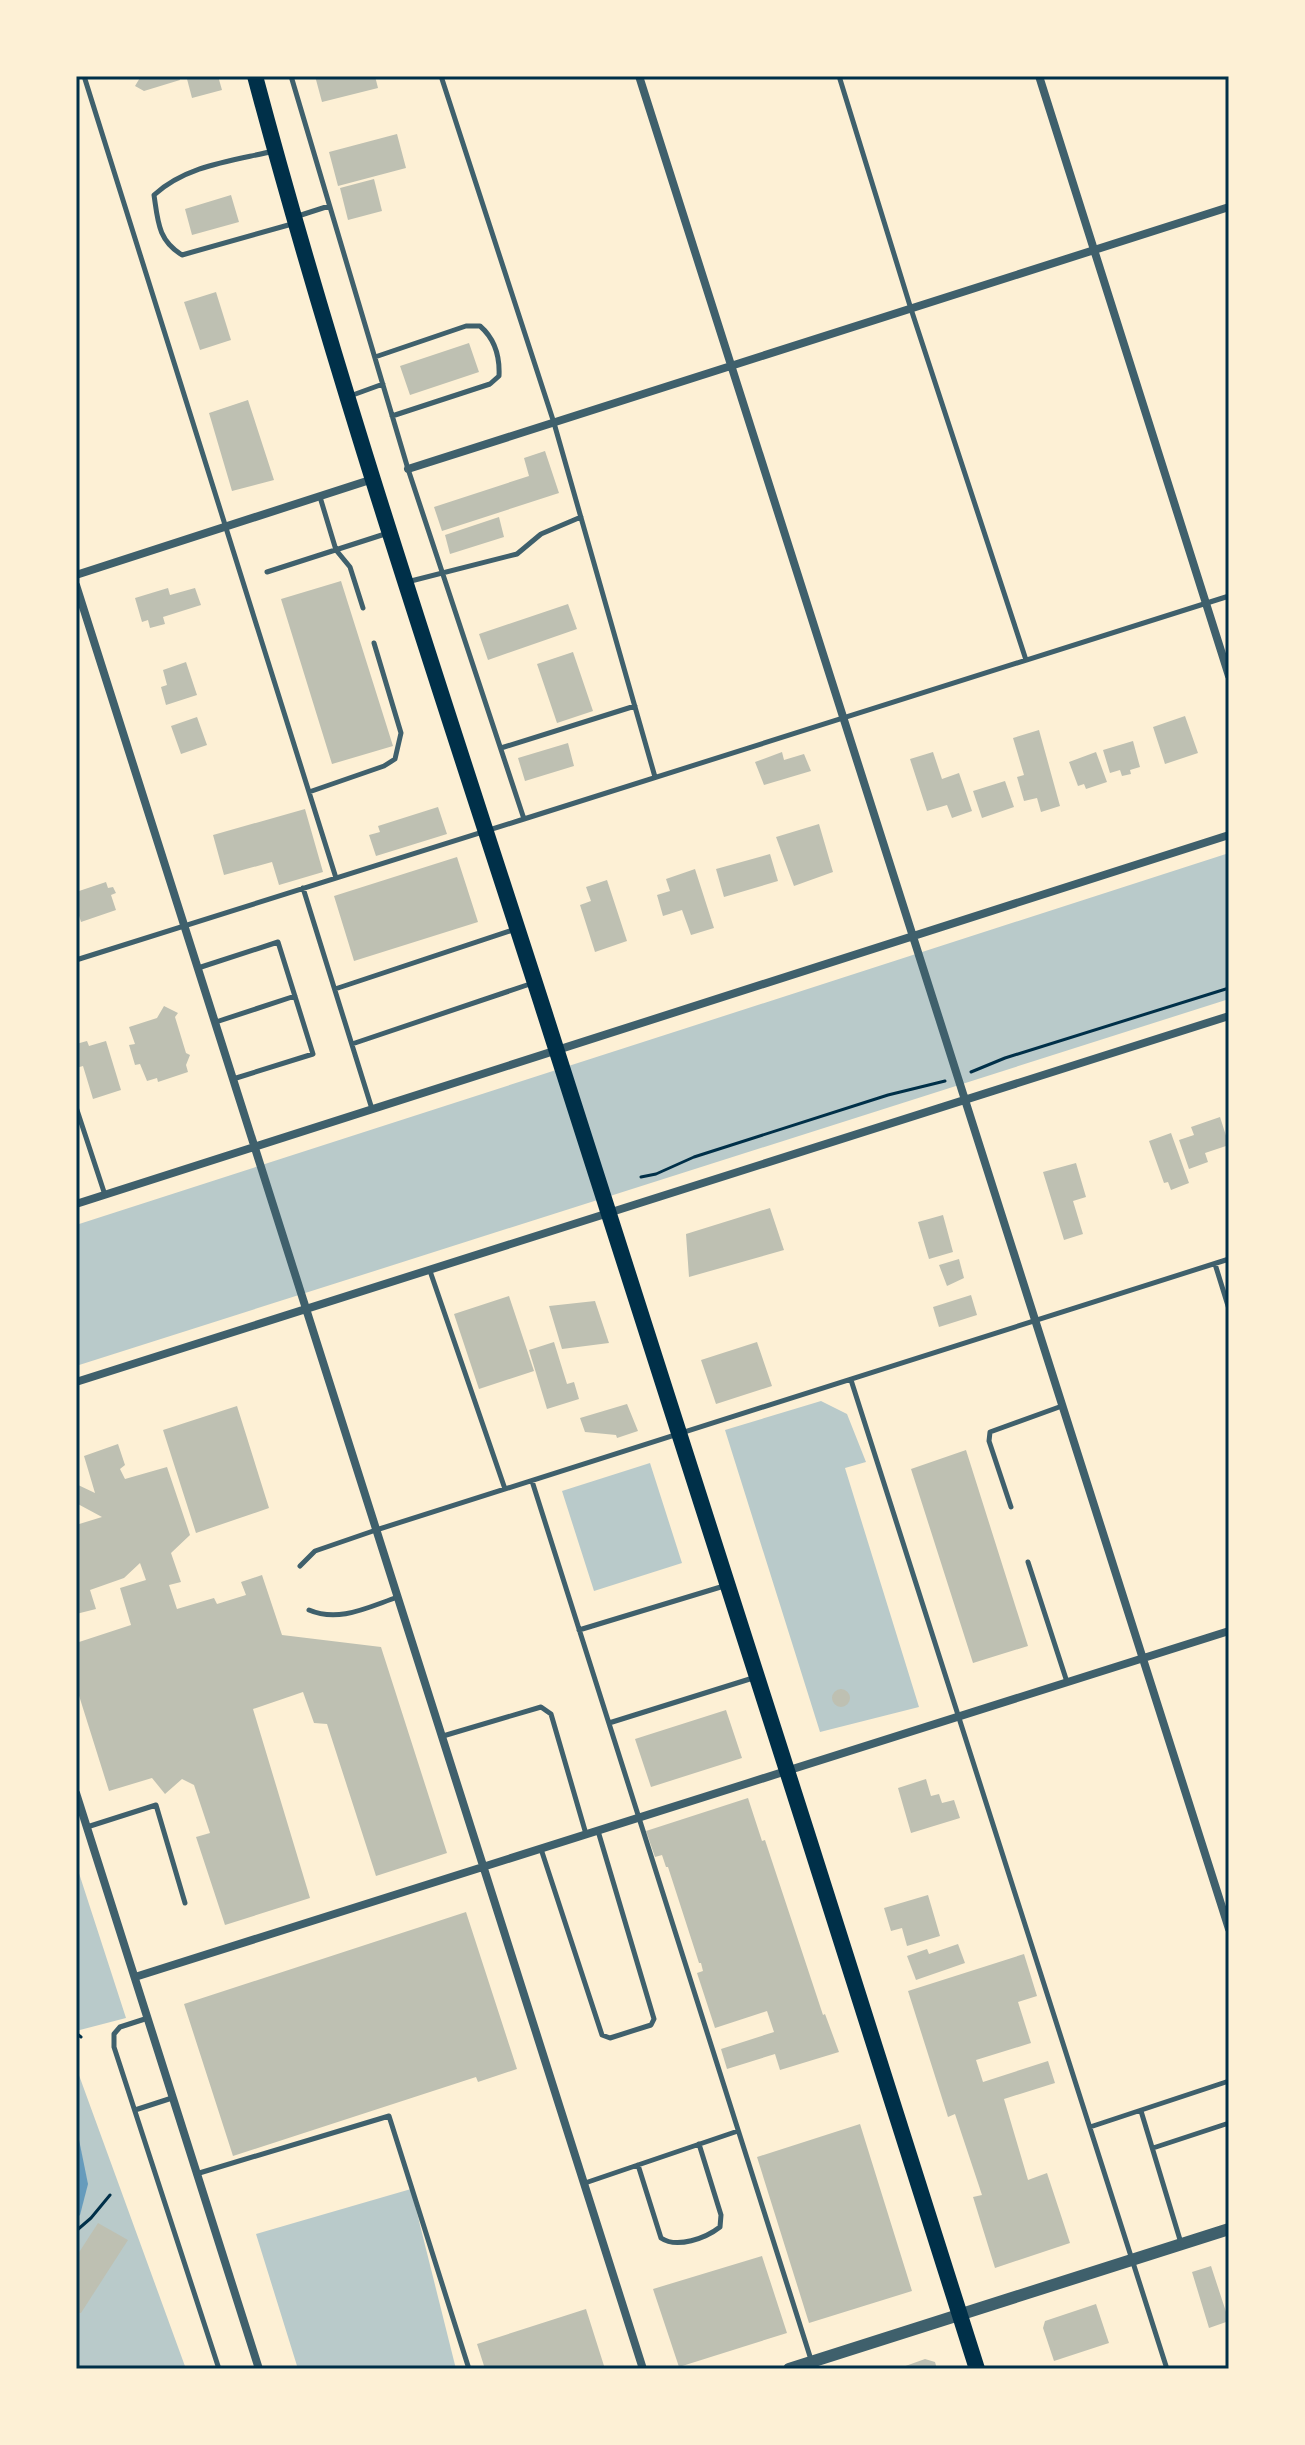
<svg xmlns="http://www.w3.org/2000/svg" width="1305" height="2445" font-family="Jost,sans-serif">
	<rect width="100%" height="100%" fill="#fdf0d5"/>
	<path fill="#b9caca" d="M1229,853V999L76,1366V1225Z
		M821,1401L847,1414L866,1462L845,1468L919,1707L820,1732L725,1430Z
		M650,1463L682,1563L594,1591L562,1491Z
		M76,1864L126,2018L76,2031Z
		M76,2067L186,2369H76Z
		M411,2189L456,2369H298L256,2234Z"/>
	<path fill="#669bbc" d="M76,2125L88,2184L80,2215L76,2218Z"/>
	<path fill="#bec0b2" d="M141,76H179L180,80L144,91L135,86Z
		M198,76H218L222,90L192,98L187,79Z
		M315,76H375L378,88L322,102Z
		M397,134L406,168L338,186L329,152Z
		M374,179L382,211L348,220L340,188Z
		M231,195L239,222L192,235L185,209Z
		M216,292L231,340L200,350L184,302Z
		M469,343L479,372L410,395L400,366Z
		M248,400L274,480L232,491L209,413Z
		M545,451L559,493L442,531L434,507L529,476L524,458Z
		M499,517L504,537L450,554L445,535Z
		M341,581L393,746L332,764L281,599Z
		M168,588L170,595L195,588L201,605L163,617L165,624L150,628L148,620L142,622L135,598Z
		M568,604L577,629L488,660L479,634Z
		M573,652L593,711L557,723L537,664Z
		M186,662L197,695L166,705L161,687L167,685L163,670Z
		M1185,716L1198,753L1165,764L1153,727Z
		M197,717L207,745L181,754L171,726Z
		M1039,730L1060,806L1041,812L1037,798L1024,801L1017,777L1024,775L1013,738Z
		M1133,741L1140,767L1130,770L1131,774L1122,776L1120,770L1110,773L1103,750Z
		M568,743L574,766L525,781L518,758Z
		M782,752L784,760L804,754L811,771L764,785L755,762Z
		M933,752L942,779L959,773L972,811L952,818L947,805L927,811L910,759Z
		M1096,752L1107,782L1086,789L1084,784L1078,786L1069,762Z
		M1005,781L1014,807L982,818L973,791Z
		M438,807L447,834L376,856L369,835L380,832L378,826Z
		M305,809L323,872L279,885L272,862L224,875L213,835Z
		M819,824L833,872L794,886L776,837Z
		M770,854L778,881L724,897L716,869Z
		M457,857L478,922L354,961L334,896Z
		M695,869L714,928L691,935L682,910L663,916L657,895L670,891L666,879Z
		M607,880L627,941L595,952L580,905L591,901L586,887Z
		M106,882L108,888L113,887L116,893L111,895L116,910L81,922L76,906V892Z
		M164,1006L178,1013L175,1017L186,1053L190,1055L186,1065L188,1072L158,1082L157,1078L147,1081L140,1064L135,1065L129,1045L135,1044L129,1027L157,1018Z
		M87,1041L89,1046L106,1041L121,1090L93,1099L83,1066L76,1068V1044Z
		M1220,1117L1229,1145L1205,1153L1208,1162L1189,1169L1179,1140L1194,1135L1191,1127Z
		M1171,1133L1189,1183L1171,1190L1168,1182L1164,1183L1149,1141Z
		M1076,1163L1086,1197L1073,1201L1083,1234L1064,1240L1043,1172Z
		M770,1208L784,1250L689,1277L686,1234Z
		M943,1215L953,1252L929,1259L918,1222Z
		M959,1259L964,1278L947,1286L939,1265Z
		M971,1295L977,1315L939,1327L933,1307Z
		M509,1296L534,1371L479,1389L454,1314Z
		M595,1301L609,1343L562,1349L549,1306Z
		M554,1342L567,1384L574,1382L579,1399L547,1409L529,1350Z
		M757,1342L772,1386L716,1404L701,1360Z
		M627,1404L638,1431L617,1438L616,1435L585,1432L580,1418Z
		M237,1406L269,1508L196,1533L163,1430Z
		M118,1444L125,1465L120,1469L125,1479L167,1467L190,1535L171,1553L181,1582L169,1585L177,1609L214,1598L217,1604L246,1595L241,1582L262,1575L282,1635L381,1647L447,1853L376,1876L327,1724L314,1723L303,1692L253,1709L310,1898L225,1925L196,1837L210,1833L194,1785L182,1779L165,1794L152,1778L109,1791L76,1686V1643L131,1625L120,1588L146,1580L140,1563L124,1578L90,1590L96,1609L76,1614V1525L102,1517L76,1503V1484L95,1493L84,1456Z
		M966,1450L1028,1646L973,1663L911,1469Z
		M832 1698a9 9 0 1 1 18 0a9 9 0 1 1-18 0Z
		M726,1710L742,1758L651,1787L635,1739Z
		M926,1779L931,1796L939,1794L942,1803L954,1800L960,1818L911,1833L898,1788Z
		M748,1798L762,1841L765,1840L823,2015L825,2014L839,2052L780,2070L775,2054L727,2069L721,2049L774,2032L767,2011L715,2028L697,1973L703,1971L701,1963H699L668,1867H666L662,1855L655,1857L646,1831Z
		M928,1895L940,1936L907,1946L902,1928L891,1931L884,1908Z
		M466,1912L517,2069L478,2082L476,2077L233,2156L184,2004Z
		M958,1944L965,1963L916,1980L907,1956L927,1949L929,1954Z
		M1024,1954L1037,1996L1018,2002L1031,2043L976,2060L983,2082L1048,2061L1055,2083L1004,2099L1028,2180L1047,2173L1070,2243L995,2268L973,2197L982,2195L955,2114L948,2117L908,1991Z
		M860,2124L912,2291L809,2323L757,2157Z
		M98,2223L128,2240L81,2313H76V2257Z
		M762,2256L787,2333L679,2367L653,2289Z
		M1211,2266L1229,2321L1209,2328L1192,2272Z
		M1096,2304L1109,2343L1054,2361L1043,2328L1045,2321Z
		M586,2309L605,2369H485L477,2344Z
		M925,2359L935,2362L937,2369H897Z"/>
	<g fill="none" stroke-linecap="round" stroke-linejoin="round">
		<path stroke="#003049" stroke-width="3" d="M971,1072L1005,1058L1229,988
			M641,1177L656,1174L694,1157L888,1095L945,1081
			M76,2033L81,2037
			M76,2231L91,2218L110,2195"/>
		<path stroke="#3f606c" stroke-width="5" d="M84,76L336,878
			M441,76L554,423L655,777
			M839,76L911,309L1026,660
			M274,151C232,161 187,165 154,195C158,222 158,240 182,255L292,224
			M298,216L329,206
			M375,357L466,326H480C495,339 500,356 499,376L490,384L392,416
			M350,396L383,384
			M320,497L336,550L350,567L363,608
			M267,572L385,534
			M407,582L517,554L541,534L581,517
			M501,748L635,706
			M309,792L384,766L395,759L401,733L374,643
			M524,819L1229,596
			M303,888L372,1109
			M76,960L524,819L408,469L291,76
			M198,968L278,942L313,1054L233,1079
			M335,989L516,929
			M216,1022L295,996
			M352,1044L533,983
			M76,1107L105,1195
			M1215,1264L1229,1309
			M430,1271L505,1489
			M851,1380L1167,2369
			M532,1481L814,2369
			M1011,1507L989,1441L990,1432L1062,1406
			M1028,1562L1067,1682
			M300,1566L315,1551L376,1530L1229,1259
			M309,1610C339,1623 368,1607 398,1597
			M579,1630L724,1586
			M609,1723L753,1678
			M443,1736L541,1707L551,1714L586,1834
			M87,1827L156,1805L185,1903
			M541,1849L602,2035L610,2038L651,2025L654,2019L598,1831
			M148,2018L120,2027L114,2034V2047L219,2369
			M135,2110L172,2098
			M1141,2111L1181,2243
			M1090,2127L1229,2081
			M1153,2148L1229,2123
			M638,2165L661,2238C677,2249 706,2238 720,2227L721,2215L699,2144
			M196,2174L389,2116L469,2369
			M585,2183L738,2131"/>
		<path stroke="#3f606c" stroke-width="8" d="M639,76L1229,1929
			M1039,76L1229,676
			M408,469L1229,207
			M76,575L373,479
			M76,585L643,2369
			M76,1204L1229,835
			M76,1382L1229,1016
			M76,1793L259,2369
			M135,1977L1229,1631"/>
		<path stroke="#3f606c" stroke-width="12" d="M789,2369L1229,2229"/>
		<path stroke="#003049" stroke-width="16" d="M255,76C339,391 444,700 544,1011C689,1463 834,1916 977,2369"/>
	</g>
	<rect width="1305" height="2445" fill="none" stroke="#fdf0d5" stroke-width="156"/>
	<rect x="78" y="78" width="1149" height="2289" fill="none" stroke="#003049" stroke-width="3"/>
</svg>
